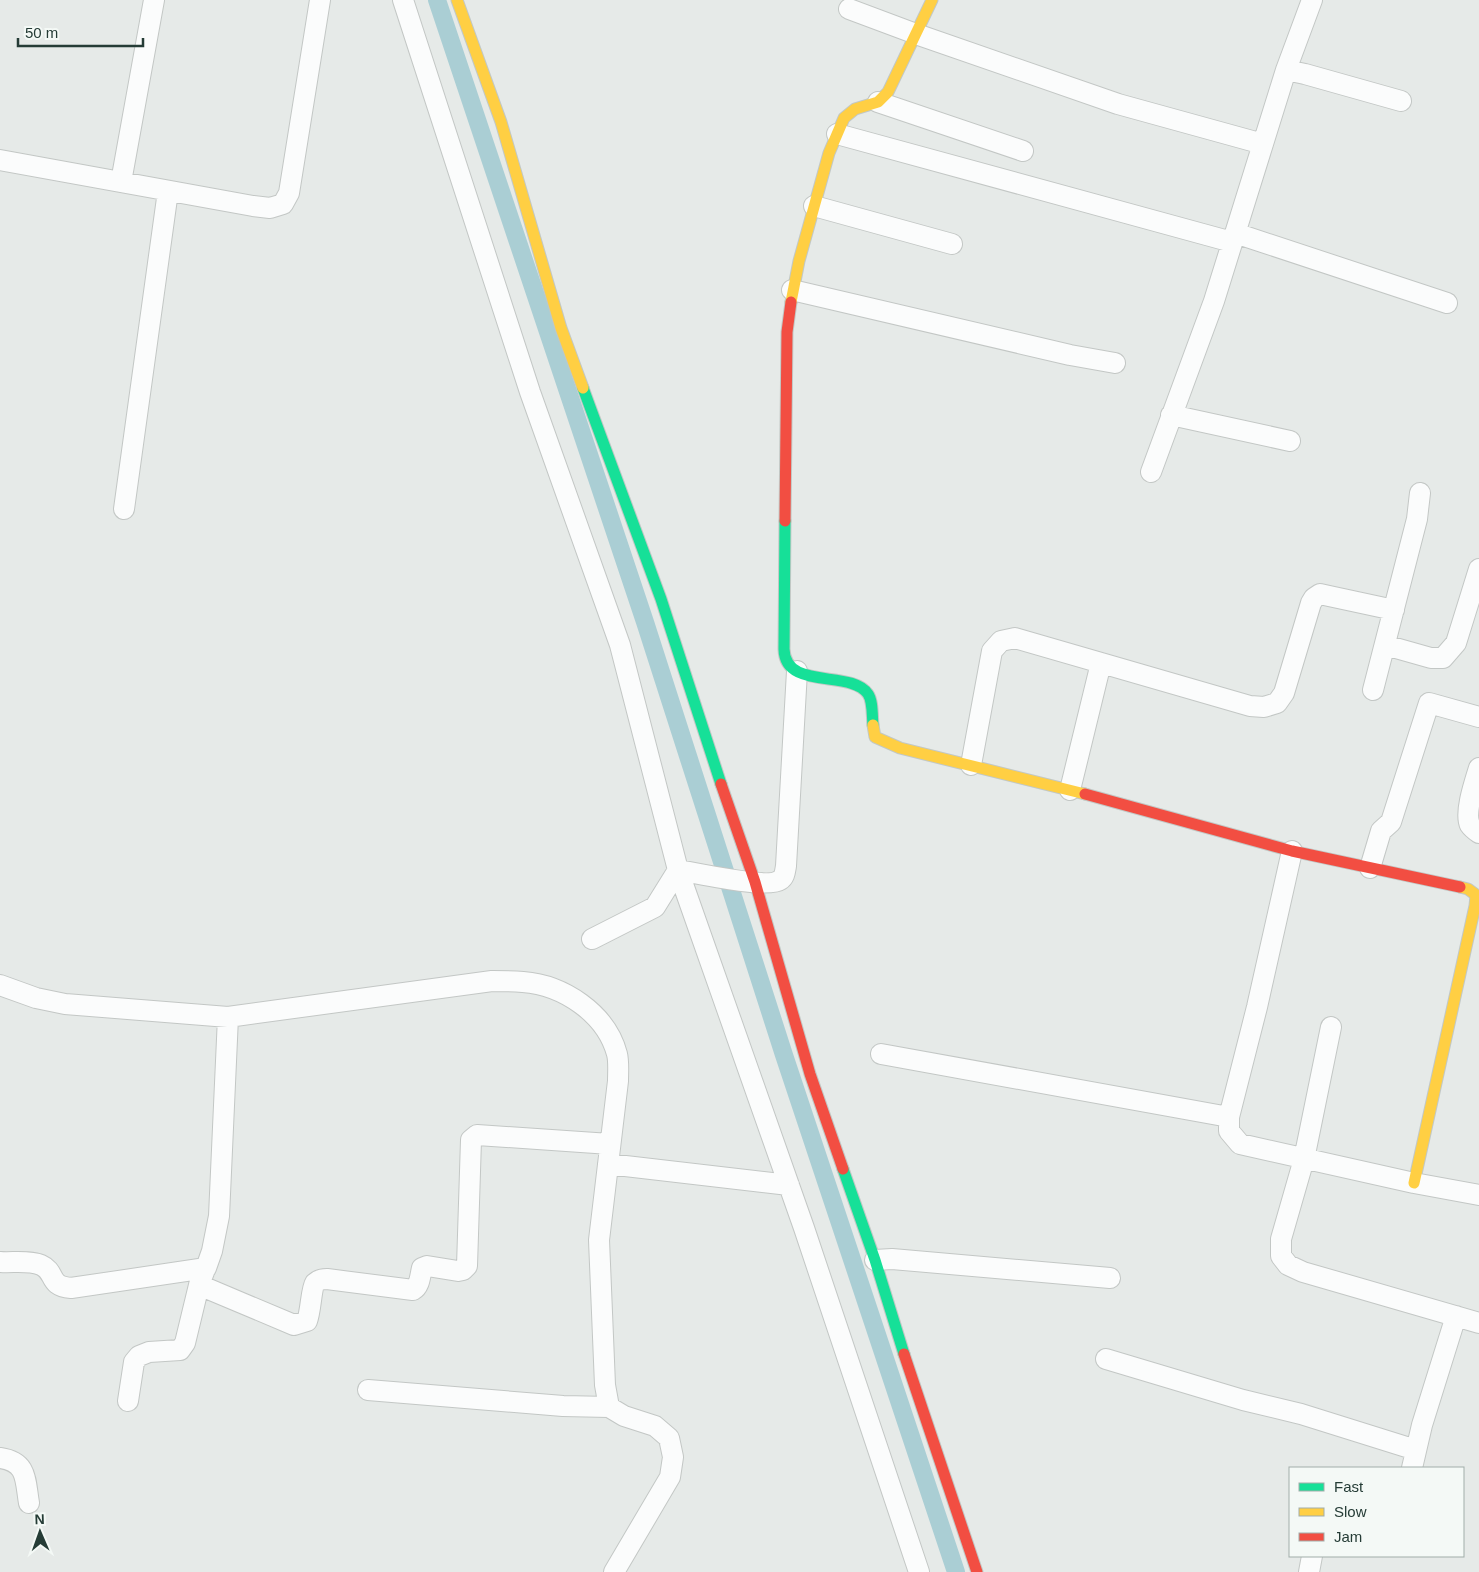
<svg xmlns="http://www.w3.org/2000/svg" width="1479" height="1572" font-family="Helvetica,sans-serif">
	<rect width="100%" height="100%" fill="#e6eae8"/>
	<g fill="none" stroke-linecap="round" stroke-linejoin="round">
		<path stroke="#aaced4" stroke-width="18" d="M437,0L645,622L784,1055L956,1572"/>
		<g stroke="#c3c7c5" stroke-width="22">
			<path id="street" d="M403,0L530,392L620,645L678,870L804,1228L919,1572
				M849,9L916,34L1118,104L1263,144
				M1286,70L1305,74L1401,101
				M878,102L1023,151
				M837,134L1232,242
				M0,160L253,206L270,208L283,204L289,193L320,0
				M121,182L154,0
				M814,206L952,244
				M1235,233L1447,303
				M792,290L1070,355L1115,363
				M1171,415L1290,441
				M1151,472L1214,301L1286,70L1312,0
				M124,509L168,191
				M1385,645L1431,658H1443L1456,643L1479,569
				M1373,690L1417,519L1420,493
				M971,765L992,651L1001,641L1015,638L1250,706L1264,707L1277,703L1284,693L1311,603L1314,598L1320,594L1329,596L1394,610
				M1479,768C1475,781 1464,813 1470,825C1472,828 1476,831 1479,833
				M1070,790L1101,663
				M1292,851L1257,1007L1229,1117V1131L1240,1144L1414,1183L1479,1195
				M1370,868L1381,831L1391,822L1429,703L1479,717
				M592,939L655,907L678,870C695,873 768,889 780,880C785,877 785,871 786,866L797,671
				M0,985L36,998L65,1004L228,1017L492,981C502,981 512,981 523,982C563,985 606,1013 617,1054C619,1062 618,1072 618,1081L599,1240L605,1385L609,1407L624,1416L655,1426L669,1438L673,1457L670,1477L614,1572
				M1331,1027L1304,1159L1281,1239V1256L1288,1265L1303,1272L1479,1323
				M881,1054L1229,1117
				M608,1164L789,1185
				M875,1260L892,1259L1110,1278
				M0,1262C12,1263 29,1260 41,1265C57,1272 47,1286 71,1288L206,1268L212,1251L219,1216L228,1017
				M199,1285L294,1325L307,1321C311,1311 311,1289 315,1283C318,1280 323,1279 327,1279L413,1290C420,1286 420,1276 422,1268L427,1266L458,1271L463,1270L467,1266L471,1140L477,1135L610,1144
				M1106,1359L1243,1400L1301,1414L1416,1450
				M368,1390L563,1406L609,1407
				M128,1401L134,1362L139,1356L149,1352L180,1350L185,1343L199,1285L204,1272
				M0,1458C28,1462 25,1480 29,1503
				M1412,1468L1422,1425L1456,1316
				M1309,1572L1312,1556"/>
		</g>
		<g stroke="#c2c8c5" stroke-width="13">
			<path id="fast" d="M583,388L661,599L721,784
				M785,521L784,649C785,691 851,669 868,694C873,701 872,716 873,725
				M843,1169L875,1260L904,1354"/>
		</g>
		<g stroke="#c2c8c5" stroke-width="13">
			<path id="slow" d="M457,0L501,122L561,328L583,388
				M791,302L799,261L829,153L844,118L855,109L878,102L888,92L932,0
				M873,725L875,737L900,748L1085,794
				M1414,1183L1475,906L1476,895L1468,889L1460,887"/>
		</g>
		<g stroke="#c2c8c5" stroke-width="13">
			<path id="jam" d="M785,521L787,332L791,302
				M721,784L755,882L810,1074L843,1169
				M1085,794L1292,851L1460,887
				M904,1354L977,1572"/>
		</g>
		<use href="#street" stroke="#fbfcfc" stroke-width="20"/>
		<use href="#fast" stroke="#16e098" stroke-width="11"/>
		<use href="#slow" stroke="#ffcf43" stroke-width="11"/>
		<use href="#jam" stroke="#f24e42" stroke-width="11"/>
	</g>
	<rect x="1289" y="1467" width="175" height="90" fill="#f4f9f6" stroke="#a1ada9"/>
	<rect x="1299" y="1483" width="25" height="8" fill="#16e098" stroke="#a1ada9"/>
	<text x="1334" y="1492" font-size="15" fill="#253c36">Fast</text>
	<rect x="1299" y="1508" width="25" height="8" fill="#ffcf43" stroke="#a1ada9"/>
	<text x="1334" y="1517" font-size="15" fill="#253c36">Slow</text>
	<rect x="1299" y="1533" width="25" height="8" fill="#f24e42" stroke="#a1ada9"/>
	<text x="1334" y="1542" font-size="15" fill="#253c36">Jam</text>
	<g transform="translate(40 1532) rotate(358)" stroke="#f4f9f6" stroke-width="4" paint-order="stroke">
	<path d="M0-4L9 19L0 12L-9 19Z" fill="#253c36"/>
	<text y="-8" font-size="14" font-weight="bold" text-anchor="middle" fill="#253c36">N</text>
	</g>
	<path d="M18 38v8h125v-8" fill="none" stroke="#253c36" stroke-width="2.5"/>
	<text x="25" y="38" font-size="15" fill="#253c36" stroke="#f4f9f6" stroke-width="4" paint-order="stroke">50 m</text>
</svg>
